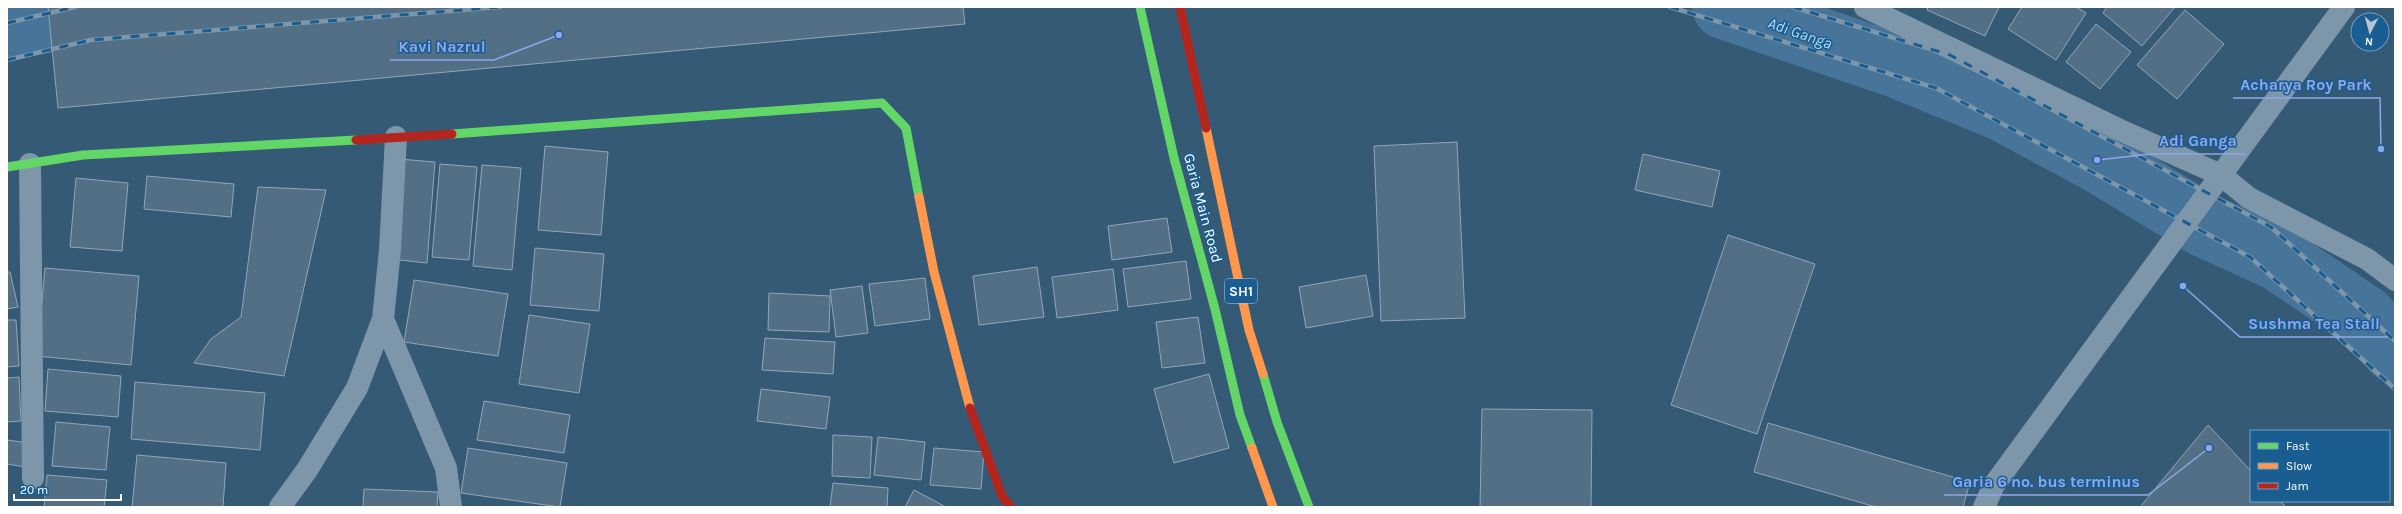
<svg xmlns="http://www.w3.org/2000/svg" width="2402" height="514" font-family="Karla,sans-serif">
	<rect width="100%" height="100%" fill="#355a76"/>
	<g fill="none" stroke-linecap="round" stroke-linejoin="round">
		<path stroke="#477599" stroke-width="64" d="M1724,7L1897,66L2004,110L2097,160L2204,225L2279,259L2364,317L2395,351
			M7,29L107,7"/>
	</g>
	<path fill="#526f86" stroke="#92a7b7" d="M48,7H963L965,24L58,108Z
		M1928,7H1999L1985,36L1927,10Z
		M2022,7H2076L2086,13L2056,60L2008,29Z
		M2107,7H2175L2142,46L2103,13Z
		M2185,10L2224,44L2177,99L2137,65Z
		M2096,24L2131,52L2100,89L2066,62Z
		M1457,142L1465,318L1381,321L1374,146Z
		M545,146L608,152L601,235L538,230Z
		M1643,154L1720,171L1712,207L1635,190Z
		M399,159L435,162L427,263L391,259Z
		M440,164L477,167L469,260L432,257Z
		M482,165L521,168L512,270L473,266Z
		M147,176L234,184L231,217L144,209Z
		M76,178L128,183L122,251L70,247Z
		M258,187L326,190L284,376L194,363L211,339L241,317Z
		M1167,218L1172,252L1112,260L1108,226Z
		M1728,235L1815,264L1757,434L1671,405Z
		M535,248L604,254L599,311L530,305Z
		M1186,261L1191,299L1128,307L1123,269Z
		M1037,267L1044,317L979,325L973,276Z
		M45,268L139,276L131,365L37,356Z
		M1113,269L1118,310L1057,318L1052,277Z
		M7,272H10L18,307L7,309Z
		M1366,275L1373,316L1306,328L1299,287Z
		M925,278L930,319L875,326L869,284Z
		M414,280L508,294L498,356L404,342Z
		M862,286L868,333L836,337L830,290Z
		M769,293L830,296L829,332L768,330Z
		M529,315L590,324L579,393L519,384Z
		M1198,317L1205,363L1162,368L1156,322Z
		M7,320H16L19,366L7,367Z
		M765,338L835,342L833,374L762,370Z
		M48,369L121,376L118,417L45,411Z
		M1209,374L1229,448L1174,463L1154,389Z
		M19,377L21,421L7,422V378Z
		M135,382L265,393L260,450L131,439Z
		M761,389L830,397L826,429L757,421Z
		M484,401L570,415L564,453L477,440Z
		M1482,409L1592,410L1591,507H1480Z
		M56,422L110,427L106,470L52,466Z
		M1768,423L1970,482L1963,507H1876L1754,472Z
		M2208,425L2251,471V501H2280L2286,507H2140Z
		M833,435L872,437L870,478L832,476Z
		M878,437L925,442L921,480L874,475Z
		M7,440L29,443L25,467L7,464Z
		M468,448L567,463L560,507L461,493Z
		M934,448L984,452L981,489L930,485Z
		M137,455L226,463L223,507H132Z
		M47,475L107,480L104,507H44Z
		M833,483L888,488L887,507H830Z
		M364,489L438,492L437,507H363Z
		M914,490L946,507H905Z"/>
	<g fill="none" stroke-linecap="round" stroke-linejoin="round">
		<path stroke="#7d96a9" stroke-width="22" d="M1865,7L2120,130L2221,175L2249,198L2367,259L2395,280
			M30,164L33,478
			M383,319L446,468L451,507
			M280,507L307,470L357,388L383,319L390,250L396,137
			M1984,507L1994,485L2344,7"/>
		<path stroke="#63d668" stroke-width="9" d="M1140,7L1174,158L1215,309L1240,415L1252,448
			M452,134L882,103L906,128L919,197
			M7,167L83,155L356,140
			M1263,374L1277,422L1309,507"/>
		<path stroke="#ff974d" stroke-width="9" d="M1206,128L1249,330L1263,374
			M919,197L934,272L970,408
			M1252,448L1273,507"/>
		<path stroke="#b3261e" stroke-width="9" d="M1180,7L1206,128
			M356,140L452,134
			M970,408L1002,496L1011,507"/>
		<g stroke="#7d96a9" stroke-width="4.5">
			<path id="rail" d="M1670,7L1936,88L2250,257L2395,389
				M1793,7L1950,55L2271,227L2395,341
				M7,23L75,7
				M7,60L91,40L500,7"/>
		</g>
		<use href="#rail" stroke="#1a5d91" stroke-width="3" stroke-dasharray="9" stroke-linecap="butt"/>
	</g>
	<g text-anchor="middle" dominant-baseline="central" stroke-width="3" stroke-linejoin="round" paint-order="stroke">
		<rect fill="#1a5d91" stroke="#bacede" stroke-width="1" x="1225" y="279" width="32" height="24" rx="3"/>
		<g font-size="14" font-weight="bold" fill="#fff">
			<text x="1241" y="291">SH1</text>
		</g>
		<g font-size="15" fill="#fff" stroke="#1a5d91">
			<text transform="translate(1203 208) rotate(75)">Garia Main Road</text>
		</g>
		<g font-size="16" font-style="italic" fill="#b5dbf6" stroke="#1a5d91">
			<text transform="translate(1800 33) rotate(19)">Adi Ganga</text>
		</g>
	</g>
	<path fill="none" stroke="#8ea6ec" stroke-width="1.5" d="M559 35L494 60H390M2381 149L2380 98H2233M2097 160L2151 154H2245M2183 286L2240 337H2388M2209 448L2148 495H1944"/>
	<g fill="#8ea6ec" stroke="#1a5d91" stroke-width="1.5">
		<circle cx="559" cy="35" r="4"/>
		<circle cx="2381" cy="149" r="4"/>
		<circle cx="2097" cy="160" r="4"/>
		<circle cx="2183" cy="286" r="4"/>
		<circle cx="2209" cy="448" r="4"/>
	</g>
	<g font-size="16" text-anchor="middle" font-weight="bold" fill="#8ea6ec" stroke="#1a5d91" stroke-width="3" stroke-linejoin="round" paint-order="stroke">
		<text x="442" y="52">Kavi Nazrul</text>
		<text x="2306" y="90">Acharya Roy Park</text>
		<text x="2198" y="146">Adi Ganga</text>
		<text x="2314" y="329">Sushma Tea Stall</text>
		<text x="2046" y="487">Garia 6 no. bus terminus</text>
	</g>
	<rect width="2402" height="514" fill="none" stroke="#ffffff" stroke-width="16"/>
	<rect x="2250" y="430" width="140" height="72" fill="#1a5d91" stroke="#769ebd"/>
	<rect x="2258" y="443" width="20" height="6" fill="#63d668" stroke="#769ebd"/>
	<text x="2286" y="450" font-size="12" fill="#ffffff">Fast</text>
	<rect x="2258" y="463" width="20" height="6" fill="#ff974d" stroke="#769ebd"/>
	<text x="2286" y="470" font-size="12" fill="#ffffff">Slow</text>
	<rect x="2258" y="483" width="20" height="6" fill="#b3261e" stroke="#769ebd"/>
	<text x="2286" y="490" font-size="12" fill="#ffffff">Jam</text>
	<g transform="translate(2370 32) rotate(186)"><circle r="19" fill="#1a5d91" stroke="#769ebd"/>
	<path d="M0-3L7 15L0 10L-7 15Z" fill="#b8c5cf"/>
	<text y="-6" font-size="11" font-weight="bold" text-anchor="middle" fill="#ffffff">N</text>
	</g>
	<path d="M14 494v6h107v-6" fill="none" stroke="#ffffff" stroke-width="2"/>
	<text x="20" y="494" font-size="12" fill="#ffffff" stroke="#1a5d91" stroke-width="3" paint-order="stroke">20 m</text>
</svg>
